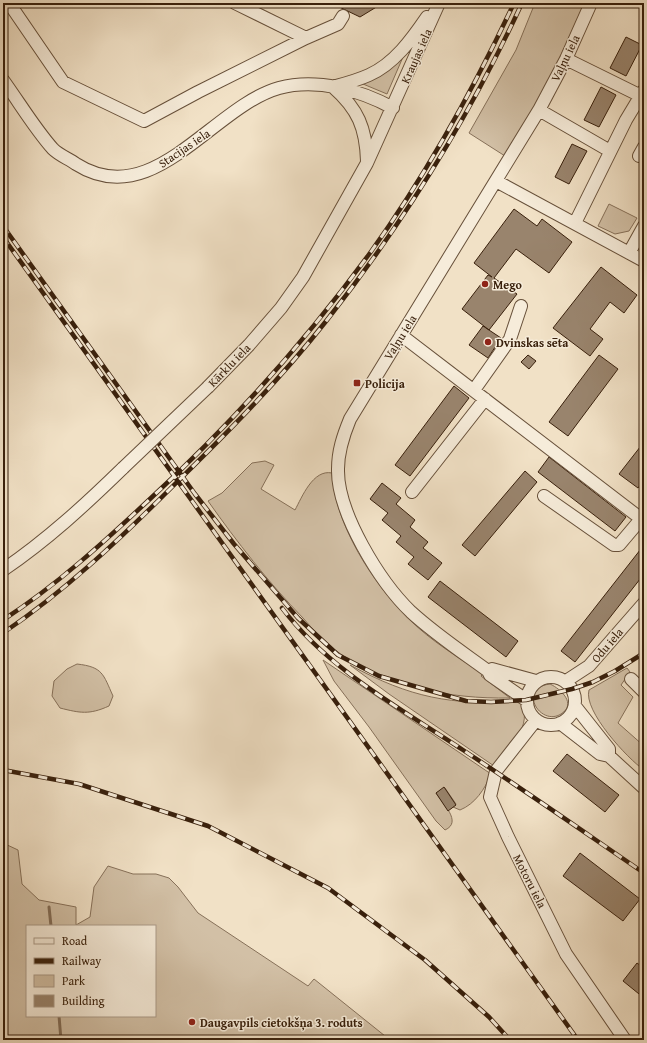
<svg xmlns="http://www.w3.org/2000/svg" width="647" height="1043" font-family="'Gentium Book Plus',serif">
	<rect width="100%" height="100%" fill="#f1e1c6"/>
	<filter id="stains"><feTurbulence type="fractalNoise" baseFrequency=".005" numOctaves="4"/><feColorMatrix values="0 0 0 0 .2 0 0 0 0 .09 0 0 0 0 .02 0 0 0 .5 -.17"/></filter>
	<radialGradient id="worn" r=".72"><stop offset=".6" stop-color="#630" stop-opacity="0"/><stop offset="1" stop-color="#630" stop-opacity=".3"/></radialGradient>
	<path fill="#d2c0a6" stroke="#867059" fill-rule="evenodd" d="M535,3H585C562,56 536,107 505,156L469,133L516,50Z
		M403,57L387,94L363,84V83Z
		M609,204L637,218L629,231L615,234L598,226Z
		M265,461L274,465L261,489L295,510C302,497 313,469 332,473C335,525 373,584 410,620C431,641 458,657 483,674L481,676L510,698C449,699 386,687 335,650C323,642 313,629 303,618C268,582 237,542 208,501L222,493L252,463Z
		M323,660L491,774C485,789 475,804 460,810L453,807L456,804L445,788L436,793C442,803 463,822 445,830L436,821L369,727L334,681Z
		M77,664C103,667 103,674 113,696L109,706C89,715 80,713 60,708L52,696L54,681L67,669Z
		M350,665C411,698 450,705 520,702C535,723 508,751 497,768L389,694Z
		M627,668L630,672L621,685L633,697L618,723L644,746V770C628,759 583,711 589,690Z
		M550,684C561,689 577,704 561,714C540,727 517,688 550,684Z
		M3,843L18,850L22,884L39,900L76,907V925L90,917L94,887L108,866L133,874H156L169,878L178,887L198,913L308,986L314,979L390,1040H3ZM27,926H155V1016H27Z"/>
	<g fill="none" stroke-linecap="round" stroke-linejoin="round">
		<path stroke="#826c56" stroke-width="3" d="M49,907L51,926
			M59,1016L61,1040"/>
	</g>
	<path fill="#99846d" stroke="#39200c" d="M331,3H383L360,17Z
		M626,37L642,45L626,76L610,68Z
		M601,87L616,95L599,127L584,120Z
		M572,144L587,151L569,184L555,177Z
		M514,209L537,226L542,219L572,242L549,273L516,249L494,278L517,294L489,330L462,309L488,275L492,277L474,263Z
		M601,267L637,295L624,313L610,302L590,329L603,339L590,356L553,328Z
		M483,326L501,338L488,358L469,345Z
		M528,355L536,361L529,369L521,362Z
		M599,355L618,369L568,436L549,422Z
		M454,386L469,398L410,476L395,465Z
		M644,442V480L638,488L619,474Z
		M549,457L626,517L615,531L538,472Z
		M525,471L537,482L475,556L462,545Z
		M382,483L401,498L396,504L415,520L410,527L428,542L423,548L442,563L428,580L408,564L414,557L396,542L401,536L382,520L388,513L370,499Z
		M644,545V574L575,662L561,651Z
		M440,581L518,641L506,657L428,597Z
		M567,754L619,795L605,812L553,771Z
		M444,787L456,805L448,811L436,793Z
		M580,853L640,899L623,921L563,876Z
		M637,963L644,968V998L623,981Z"/>
	<g fill="none" stroke-linecap="round" stroke-linejoin="round">
		<g stroke="#67503a" stroke-width="14">
			<path id="minor" d="M9,3L63,82L144,121L198,92L306,38L235,3
				M306,38L338,24L343,16
				M566,59L641,96
				M3,80C19,102 35,129 53,149C59,155 69,159 76,164C153,213 212,107 279,88C317,78 360,90 393,108
				M336,86C347,83 358,80 369,75C394,64 412,39 427,17
				M333,87C358,109 366,128 367,161
				M539,110L610,151
				M639,156L644,147
				M496,181L644,261
				M575,223L626,120L644,90
				M629,253L644,226
				M401,335L644,521
				M208,387L249,345L281,308L303,277L367,163L439,3
				M474,390L510,339L521,306
				M412,492L485,399
				M544,496L614,545H619L641,519
				M3,570C47,540 85,505 123,468
				M490,670L492,669L536,681
				M527 701a24 24 0 1 1 48 0a24 24 0 1 1-48 0Z
				M631,679L644,692
				M566,681L589,666L644,603
				M526,700L490,675L488,671C462,652 435,634 411,612C380,582 337,513 338,469C338,451 343,436 350,419L539,110L566,59L591,3
				M575,706L609,749V756
				M536,720L496,771L490,797L508,837L566,954L625,1040
				M560,723L600,754L609,756L644,788"/>
		</g>
		<use href="#minor" stroke="#f6ecda" stroke-width="12"/>
		<g stroke="#39200c" stroke-width="4.5">
			<path id="rail" d="M3,226L195,494L234,544L298,618L338,655L379,676L466,701L491,702L526,700L572,689L593,682L615,671L644,653
				M3,237L578,1040
				M282,608C329,670 400,708 463,750C524,790 584,832 644,873
				M3,620C57,585 104,542 151,498C231,424 305,342 370,253C426,175 473,90 514,3
				M3,633C65,591 119,540 172,487C226,434 280,380 327,320C404,222 470,116 522,3
				M3,770L79,784L208,826L328,888L425,960L489,1017L510,1040"/>
		</g>
		<use href="#rail" stroke="#f6ecda" stroke-width="3" stroke-dasharray="9" stroke-linecap="butt"/>
		<g stroke="#67503a" stroke-width="14" stroke-linecap="butt">
			<path id="minor-bridge" d="M123,468L208,387"/>
		</g>
		<use href="#minor-bridge" stroke="#f6ecda" stroke-width="12"/>
	</g>
	<g fill="#8f2418" stroke="#f6ecda" stroke-width="1.5">
		<circle cx="485" cy="284" r="4"/>
		<circle cx="488" cy="342" r="4"/>
		<rect x="353" y="379" width="8" height="8" rx="2"/>
		<circle cx="192" cy="1022" r="4"/>
	</g>
	<g text-anchor="middle" dominant-baseline="central" stroke-width="3" stroke-linejoin="round" paint-order="stroke">
		<g font-size="12" fill="#39200c" stroke="#f6ecda">
			<text transform="translate(416 56) rotate(-66)">Kraujas iela</text>
			<text transform="translate(565 58) rotate(-64)">Vaļņu iela</text>
			<text transform="translate(184 148) rotate(-34)">Stacijas iela</text>
			<text transform="translate(400 337) rotate(-58)">Vaļņu iela</text>
			<text transform="translate(229 365) rotate(-46)">Kārklu iela</text>
			<text transform="translate(607 645) rotate(-49)">Odu iela</text>
			<text transform="translate(530 881) rotate(63)">Motoru iela</text>
		</g>
		<g font-size="12" font-weight="bold" fill="#39200c" stroke="#f6ecda" text-anchor="start">
			<text x="493" y="284">Mego</text>
			<text x="496" y="342">Dvinskas sēta</text>
			<text x="365" y="383">Policija</text>
			<text x="200" y="1022">Daugavpils cietokšņa 3. roduts</text>
		</g>
	</g>
	<rect width="647" height="1043" fill="none" stroke="#f1e1c6" stroke-width="16"/>
	<rect x="4" y="4" width="639" height="1035" fill="none" stroke="#39200c" stroke-width="2"/>
	<rect x="8" y="8" width="631" height="1027" fill="none" stroke="#39200c"/>
	<rect x="26" y="925" width="130" height="92" fill="#f6ecda" stroke="#aa9a88"/>
	<rect x="34" y="938" width="20" height="6" fill="#f6ecda" stroke="#aa9a88"/>
	<text x="62" y="945" font-size="12" fill="#39200c">Road</text>
	<rect x="34" y="958" width="20" height="6" fill="#39200c" stroke="#aa9a88"/>
	<text x="62" y="965" font-size="12" fill="#39200c">Railway</text>
	<rect x="34" y="975" width="20" height="12" fill="#d2c0a6" stroke="#aa9a88"/>
	<text x="62" y="985" font-size="12" fill="#39200c">Park</text>
	<rect x="34" y="995" width="20" height="12" fill="#99846d" stroke="#aa9a88"/>
	<text x="62" y="1005" font-size="12" fill="#39200c">Building</text>
	<rect width="100%" height="100%" filter="url(#stains)"/>
	<rect width="100%" height="100%" fill="url(#worn)"/>
</svg>
